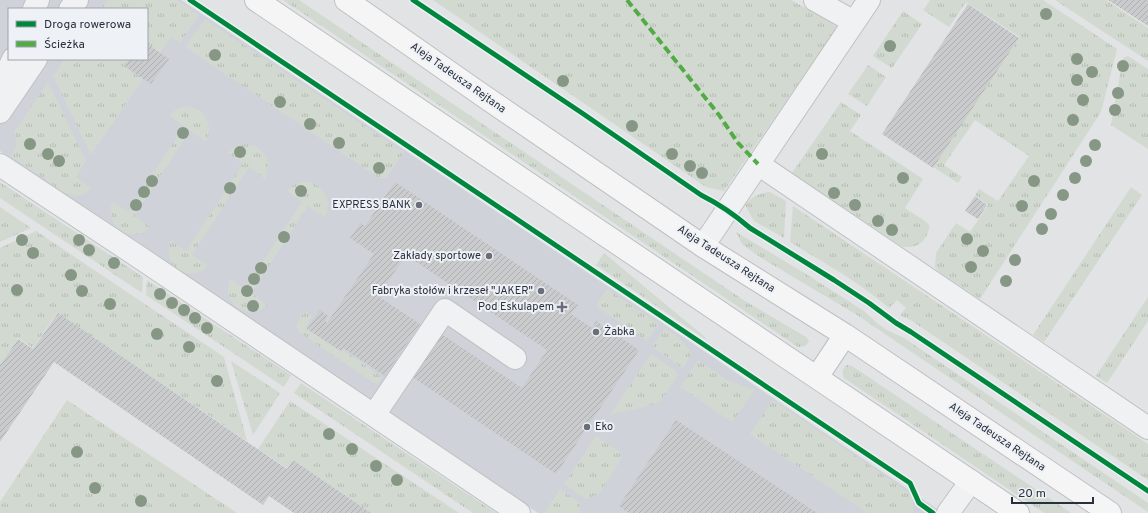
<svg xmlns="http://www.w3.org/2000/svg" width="1148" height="513" font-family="Overpass,sans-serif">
	<defs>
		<pattern id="grass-tufts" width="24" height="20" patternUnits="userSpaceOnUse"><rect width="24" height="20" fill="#d2d9d1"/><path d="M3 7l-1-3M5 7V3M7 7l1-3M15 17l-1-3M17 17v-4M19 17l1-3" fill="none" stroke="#b4bbb4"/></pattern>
		<pattern id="building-hatch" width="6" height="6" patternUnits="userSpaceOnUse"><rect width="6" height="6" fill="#c9cbcd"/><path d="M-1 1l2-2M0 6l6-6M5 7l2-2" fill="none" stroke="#adafb1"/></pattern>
	</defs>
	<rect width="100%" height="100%" fill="#e1e3e5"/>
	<path fill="#cfd2d8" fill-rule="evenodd" d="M0,0H181L664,324L943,513H538L0,151ZM9,9H147V59H9Z"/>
	<path fill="url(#grass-tufts)" d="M107,0H177L199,15L180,43L171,37L160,53L147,44V9H101Z
		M283,0H299L745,301L806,337L809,341C807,346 803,347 798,347Z
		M433,0H791L822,17L837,27L724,191L706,187Z
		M930,0H1043L1117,49L1101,112L980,299L939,272L935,267L936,253L956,223L970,232L988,205L975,195L979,189L998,201L1029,156L975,120L944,165L962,177L958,183L933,167L1020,37L966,2L949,27L923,10Z
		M1055,0H1106L1148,28V61Z
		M903,11L922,24L892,68L873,56Z
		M205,19L404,152L386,178H379L185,47Z
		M1128,56L1148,69V149L1111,125L1123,58Z
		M65,59H129L124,66L143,79L91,155L53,76Z
		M868,65L886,77L867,106L848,94Z
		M48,82L86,160L76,177L91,188C82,197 78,197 66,194L11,156L17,146L14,132Z
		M841,102L861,115L850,131L923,179L905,208C910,212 926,220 929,225C930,228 928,232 927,235C921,246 915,247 903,247L792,173Z
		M186,106C205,108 214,123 206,142L190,130L134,216L150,227C130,245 104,226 112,202L128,212L184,126L169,115L177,109Z
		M245,144C264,145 273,161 265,179L249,167L192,255L208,266C189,285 160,265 171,240L186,251L243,164L228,153L236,146Z
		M0,182L143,277L142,293L0,198Z
		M309,182C326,187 332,201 325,217L308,206L251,293L267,305C248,323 220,303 230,279L245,289L302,202L287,191C293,184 299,182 309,182Z
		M1131,187L1142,195L1044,342L1033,335Z
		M770,192L786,201L784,238L754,221L745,205C754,195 757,194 770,192Z
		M793,206L1148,444V480L912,321L900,315L906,308L897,300L889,308C859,282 824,263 790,242Z
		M0,207L31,228L0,242Z
		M36,231L224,357L247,441L57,313L33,348L18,338L0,365V248Z
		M736,232L806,274L864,311L878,324L887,330L904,338L1148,503V512L857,315L763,259L747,248L742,244Z
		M604,253L706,338L705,339L596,265Z
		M147,280L291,375L284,387L146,295Z
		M607,289L659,324L647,341L596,306Z
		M1148,297V321L1107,383L1096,376Z
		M305,311L312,316L305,328L341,352L343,350L383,378L377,384L374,383L300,333L296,325Z
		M665,328L678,337L692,353L683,368L654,348L655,347L653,346Z
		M651,354L676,371L678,375L659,403L610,415Z
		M698,360L727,380L755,390L732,422L680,387Z
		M231,361L280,393L253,435Z
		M847,365L852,366L1071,513H1044L844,378C842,373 842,369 847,365Z
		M301,383L496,513H473L294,393Z
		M67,400L237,513H0V502Z
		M773,400L908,492L912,496L914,513H867L750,434Z
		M290,401L459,513H371L293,460L287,468L258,449Z
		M596,436L619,451L622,458L599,494L586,499L564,484Z
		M560,489L580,503V513H544Z"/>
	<path fill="url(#building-hatch)" d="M1108,0H1148V26Z
		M968,4L1019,38L933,168L882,134Z
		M147,44L169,59L151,84L124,66L129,59H147Z
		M395,182L578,305L571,314L592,328L596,321L639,350L556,474L411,376L440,333L522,388L547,350L406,255L378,296L420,324L385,376L343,348L341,351L307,329L320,310L328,316L325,321L327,323L374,254L350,238L360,223L365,226Z
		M975,196L987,205L978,219L965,211Z
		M58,313L287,469L293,460L371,513H294L269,496L263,505L54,362L0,442V365L18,339L33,349Z
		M676,420L817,513H629L619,506Z"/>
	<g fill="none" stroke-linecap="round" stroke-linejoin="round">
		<g stroke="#bfc1c3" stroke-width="24">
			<path id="minor" d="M815,0L854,22
				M34,9L38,0
				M70,9L77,0
				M0,89L13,59
				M0,112L36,59
				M758,164L1148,428
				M0,165L142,259L519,513
				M703,246L869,0
				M374,415L445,310L515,358
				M948,513L971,481"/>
		</g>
		<g stroke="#bdc0c3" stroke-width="24">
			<path id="major" d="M256,0L1018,513
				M346,0L482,95L703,246L845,335L1110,513
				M817,377L845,335"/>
		</g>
		<use href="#minor" stroke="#f0f1f2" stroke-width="22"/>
		<use href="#major" stroke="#f5f5f6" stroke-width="22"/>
		<path stroke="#53ab46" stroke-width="4" stroke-dasharray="8 4" stroke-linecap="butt" d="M627,0L719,115L738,143L758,164"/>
		<g stroke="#eef1f5" stroke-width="8">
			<path id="cycleway" d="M190,0L910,483L919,503L933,513
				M413,0L582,113L701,195C719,204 735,215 750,228L834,280L869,303L896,323L911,332L1148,491"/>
		</g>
		<use href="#cycleway" stroke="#00873e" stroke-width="5"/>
	</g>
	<g fill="#879785">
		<circle cx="1046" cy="14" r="6"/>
		<circle cx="890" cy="46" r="6"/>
		<circle cx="215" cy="55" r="6"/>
		<circle cx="1077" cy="59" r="6"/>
		<circle cx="1123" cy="66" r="6"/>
		<circle cx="1092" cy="72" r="6"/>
		<circle cx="1077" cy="80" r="6"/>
		<circle cx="563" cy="81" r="6"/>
		<circle cx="1118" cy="93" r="6"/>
		<circle cx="1083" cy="100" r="6"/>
		<circle cx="280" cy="102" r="6"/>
		<circle cx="1115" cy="110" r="6"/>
		<circle cx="1073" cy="120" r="6"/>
		<circle cx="310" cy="124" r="6"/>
		<circle cx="632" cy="126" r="6"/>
		<circle cx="183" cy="133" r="6"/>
		<circle cx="339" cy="143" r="6"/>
		<circle cx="30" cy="144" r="6"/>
		<circle cx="1095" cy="145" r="6"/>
		<circle cx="240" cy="152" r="6"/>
		<circle cx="48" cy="154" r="6"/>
		<circle cx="672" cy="154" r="6"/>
		<circle cx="822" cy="154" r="6"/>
		<circle cx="59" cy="161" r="6"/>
		<circle cx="1086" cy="161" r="6"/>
		<circle cx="690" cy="166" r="6"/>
		<circle cx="379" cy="168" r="6"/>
		<circle cx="702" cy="173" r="6"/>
		<circle cx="903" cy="178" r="6"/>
		<circle cx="1075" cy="178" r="6"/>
		<circle cx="152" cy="181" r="6"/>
		<circle cx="1034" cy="181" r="6"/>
		<circle cx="230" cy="188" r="6"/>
		<circle cx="301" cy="191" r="6"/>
		<circle cx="144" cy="192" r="6"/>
		<circle cx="834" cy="193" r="6"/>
		<circle cx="1063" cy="195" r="6"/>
		<circle cx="136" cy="205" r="6"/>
		<circle cx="855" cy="205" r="6"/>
		<circle cx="1022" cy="206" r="6"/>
		<circle cx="1051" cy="214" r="6"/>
		<circle cx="878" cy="221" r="6"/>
		<circle cx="1042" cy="229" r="6"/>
		<circle cx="892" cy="230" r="6"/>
		<circle cx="284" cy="237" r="6"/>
		<circle cx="967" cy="239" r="6"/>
		<circle cx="22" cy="240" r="6"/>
		<circle cx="79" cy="240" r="6"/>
		<circle cx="89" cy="250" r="6"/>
		<circle cx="983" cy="251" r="6"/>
		<circle cx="33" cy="253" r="6"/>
		<circle cx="1015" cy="260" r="6"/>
		<circle cx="114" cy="263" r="6"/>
		<circle cx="971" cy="267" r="6"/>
		<circle cx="261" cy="268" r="6"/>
		<circle cx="71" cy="275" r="6"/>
		<circle cx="254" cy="279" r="6"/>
		<circle cx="1006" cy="281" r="6"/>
		<circle cx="17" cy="290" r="6"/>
		<circle cx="82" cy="291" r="6"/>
		<circle cx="247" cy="291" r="6"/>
		<circle cx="160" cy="294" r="6"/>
		<circle cx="172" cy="303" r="6"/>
		<circle cx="110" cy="304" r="6"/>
		<circle cx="253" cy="306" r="6"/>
		<circle cx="184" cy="310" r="6"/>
		<circle cx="195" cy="318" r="6"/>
		<circle cx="207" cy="328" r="6"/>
		<circle cx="157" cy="334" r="6"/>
		<circle cx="189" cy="347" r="6"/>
		<circle cx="217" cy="381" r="6"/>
		<circle cx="329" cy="434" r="6"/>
		<circle cx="352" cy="449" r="6"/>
		<circle cx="77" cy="452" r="6"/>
		<circle cx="376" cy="466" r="6"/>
		<circle cx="397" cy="480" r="6"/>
		<circle cx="95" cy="488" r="6"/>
		<circle cx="141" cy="501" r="6"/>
	</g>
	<g fill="#696f78" stroke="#eef1f5" stroke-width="1.5">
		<circle cx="419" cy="205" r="4"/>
		<circle cx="489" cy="256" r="4"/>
		<circle cx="541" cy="291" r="4"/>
		<path d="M560 301h4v4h4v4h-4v4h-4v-4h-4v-4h4z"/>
		<circle cx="596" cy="332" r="4"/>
		<circle cx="587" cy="427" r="4"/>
	</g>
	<g text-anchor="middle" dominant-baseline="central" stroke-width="4" stroke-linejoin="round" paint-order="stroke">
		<g font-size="11" fill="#29303d" stroke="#eef1f5">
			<text transform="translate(458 78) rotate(35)">Aleja Tadeusza Rejtana</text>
			<text transform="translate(726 259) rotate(33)">Aleja Tadeusza Rejtana</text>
			<text transform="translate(997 437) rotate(34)">Aleja Tadeusza Rejtana</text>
		</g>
		<g font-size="11" fill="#29303d" stroke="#eef1f5" text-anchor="end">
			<text x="411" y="205">EXPRESS BANK</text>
			<text x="481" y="256">Zakłady sportowe</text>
			<text x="533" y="291">Fabryka stołów i krzeseł "JAKER"</text>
			<text x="554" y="307">Pod Eskulapem</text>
			<text x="604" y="332" text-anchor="start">Żabka</text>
			<text x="595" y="427" text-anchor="start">Eko</text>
		</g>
	</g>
	<rect x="8" y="8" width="140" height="52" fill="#eef1f5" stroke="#9fa4ab"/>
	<rect x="16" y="21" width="20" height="6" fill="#00873e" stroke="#9fa4ab"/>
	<text x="44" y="28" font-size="12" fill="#29303d">Droga rowerowa</text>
	<rect x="16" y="41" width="20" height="6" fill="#53ab46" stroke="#9fa4ab"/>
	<text x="44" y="48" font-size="12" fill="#29303d">Ścieżka</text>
	<path d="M1012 497v6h81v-6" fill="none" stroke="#29303d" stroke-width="2"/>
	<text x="1018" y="497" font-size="12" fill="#29303d" stroke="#eef1f5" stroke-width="3" paint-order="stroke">20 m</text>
</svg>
